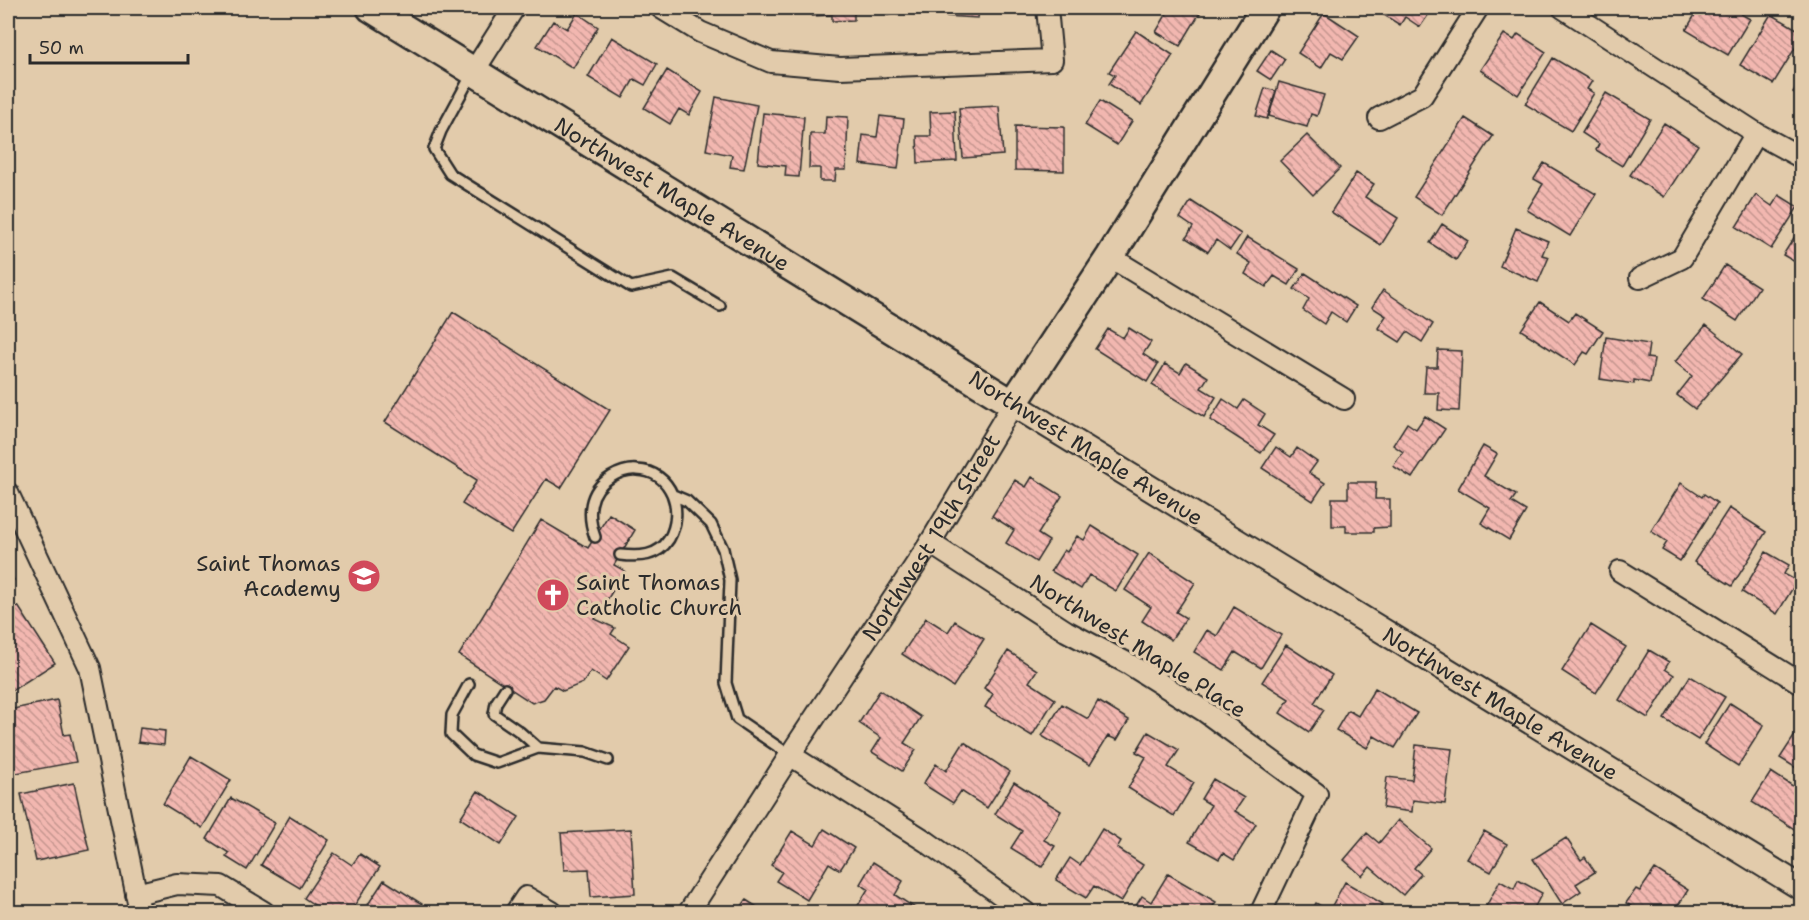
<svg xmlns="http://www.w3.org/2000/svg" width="1809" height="920" font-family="'Shantell Sans',sans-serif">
	<defs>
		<pattern id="building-back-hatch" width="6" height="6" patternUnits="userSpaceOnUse" patternTransform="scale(1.5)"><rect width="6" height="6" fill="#f2b7b0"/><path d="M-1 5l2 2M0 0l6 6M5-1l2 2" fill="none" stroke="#c4958f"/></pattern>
	</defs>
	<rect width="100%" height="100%" fill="#e2cbab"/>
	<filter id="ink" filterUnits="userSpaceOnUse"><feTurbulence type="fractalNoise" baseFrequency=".0167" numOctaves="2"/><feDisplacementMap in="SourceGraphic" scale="12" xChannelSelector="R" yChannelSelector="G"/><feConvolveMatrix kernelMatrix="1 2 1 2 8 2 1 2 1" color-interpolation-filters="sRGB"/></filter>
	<g filter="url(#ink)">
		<path fill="url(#building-back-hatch)" stroke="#2b2b2b" stroke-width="1.5" d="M765,8H781L779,13Z
			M812,8H854V20L832,21V15L812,16Z
			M886,8H911L912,12L887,15Z
			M945,8H979L978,18L944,16Z
			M1170,8H1203L1180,46L1156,32Z
			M1385,8H1433L1420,27L1405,17L1400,25L1381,13Z
			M1699,8H1731L1750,19L1728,55L1686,30Z
			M577,13L598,27L573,68L537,46L553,21L567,29Z
			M1324,13L1359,36L1343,59L1331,52L1321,68L1298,53Z
			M1771,14L1802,32V37L1773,84L1740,65Z
			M1136,31L1173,55L1141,105L1109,84L1115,75L1109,72Z
			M1504,34L1514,40L1518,34L1546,52L1518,95L1480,70Z
			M612,37L657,64L645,85L634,79L623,98L588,77Z
			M1271,50L1285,59L1271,80L1257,71Z
			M1553,58L1592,81L1587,89L1594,93L1571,131L1525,104Z
			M667,70L702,92L689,115L679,109L670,124L644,108Z
			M1802,78V98L1793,92Z
			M1279,82L1324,95L1317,116L1311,114L1307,127L1269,116Z
			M1265,88L1276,91L1267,119L1256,116Z
			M1606,93L1650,119L1622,166L1596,150L1599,144L1582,133Z
			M716,97L757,105L744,169L730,167L732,155L706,150Z
			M1100,101L1132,121L1117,145L1085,125Z
			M999,106L1003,155L963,158L959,108Z
			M955,111L957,161L918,163L917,136H931L930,112Z
			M763,113L804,117L799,177L785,176L786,166L758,163Z
			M826,116L848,117L846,170H836L835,181H820V168H809L810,134H825Z
			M880,116L904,119L898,169L860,164L863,135L877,137Z
			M1465,118L1493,136L1442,215L1414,197Z
			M1664,123L1698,145L1664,197L1630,175Z
			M1015,126L1064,127V171L1015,170Z
			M1307,135L1340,168L1313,195L1280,161Z
			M1544,163L1596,194L1570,236L1527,210L1543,184L1534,179Z
			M1356,173L1374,184L1365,197L1398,218L1381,245L1331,212Z
			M1756,195L1772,206L1779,195L1798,207L1771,249L1736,227Z
			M1191,201L1241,234L1230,250L1216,240L1208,252L1186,238L1193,227L1180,218Z
			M1442,224L1468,241L1456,260L1430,243Z
			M1802,225V266L1783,255Z
			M1516,228L1548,241L1542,255L1549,257L1538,282L1500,266Z
			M1247,237L1299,269L1289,285L1274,276L1266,287L1245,274L1251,263L1237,254Z
			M1725,265L1759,287L1737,321L1703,299Z
			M1305,273L1356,306L1346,322L1331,312L1324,324L1303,310L1309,299L1294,289Z
			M1383,290L1433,324L1422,342L1407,332L1400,342L1378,328L1386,316L1372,307Z
			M1540,302L1569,321L1575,313L1603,331L1588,354L1584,352L1575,365L1521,330Z
			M453,312L610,410L561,488L546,479L511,534L462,504L477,480L385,422Z
			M1706,325L1742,354L1695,409L1677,395L1692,376L1675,362Z
			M1129,328L1151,342L1143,354L1158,364L1147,382L1095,349L1108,329L1123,338Z
			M1606,337L1649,344L1647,358L1654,359L1650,383L1634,380V384L1600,379Z
			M1438,350L1462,351L1459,411L1438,410L1439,393H1424L1426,367H1437Z
			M1186,363L1208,377L1201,388L1216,397L1204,417L1152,385L1165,364L1180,373Z
			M1223,399L1238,409L1244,400L1265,414L1258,425L1274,435L1261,453L1210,420Z
			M1425,416L1445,429L1412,478L1393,466L1403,452L1393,445L1407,423L1416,429Z
			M1483,446L1497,454L1484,476L1516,495L1511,502L1526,511L1509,540L1481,523L1490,508L1458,489Z
			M1276,447L1291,457L1297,448L1317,462L1309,473L1325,483L1313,501L1262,468Z
			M1032,477L1062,496L1038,534L1049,541L1036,562L1006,543L1014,530L992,516L1015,480L1026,487Z
			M1348,482H1376L1375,499H1390V527L1374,528V532H1346V526H1332V498H1348Z
			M1681,483L1702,497L1704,494L1717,503L1680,561L1662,550L1667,542L1651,531Z
			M1729,508L1766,532L1732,586L1694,562Z
			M609,514L635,530L614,565L625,571L595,619L615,628L611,634L629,646L606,681L591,671L583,683L563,691L554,686L544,699L532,703L459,655L541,520L588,548Z
			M1092,526L1138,555L1116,591L1089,575L1081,589L1051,571L1064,550L1067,552L1077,536L1084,540Z
			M1766,552L1789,565L1784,574L1797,581L1777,614L1742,592Z
			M1149,553L1195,583L1176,612L1186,618L1171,640L1142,621L1151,607L1125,590Z
			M8,568L14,580L8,584Z
			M18,606L55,663L10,692L8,688V613Z
			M1234,607L1281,635L1261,668L1235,652L1224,670L1194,652L1207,630L1217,636Z
			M926,618L948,632L955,621L984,639L953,687L902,654Z
			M1591,625L1626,647L1596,693L1562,671Z
			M1286,645L1332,675L1314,703L1324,710L1309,732L1280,713L1289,699L1262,682Z
			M1649,650L1669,662L1665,669L1674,675L1648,718L1619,700Z
			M1008,651L1037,670L1029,682L1055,699L1032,736L985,707L993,694L984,688Z
			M1690,676L1725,697L1698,740L1664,719Z
			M1375,688L1417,713L1395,748L1374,736L1367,748L1336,730L1348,710L1358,716Z
			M880,690L921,717L904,743L916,750L902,771L872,752L881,738L859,723Z
			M57,700L64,735L70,734L76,762L11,774L8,759V710Z
			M1098,701L1129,720L1117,740L1108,736L1090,765L1042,736L1062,704L1088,719Z
			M1730,703L1764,725L1738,766L1704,744Z
			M140,728L165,731L164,745L138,742Z
			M1148,732L1179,750L1168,767L1194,783L1174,816L1128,788L1146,757L1136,752Z
			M1795,735L1802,740V780L1795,775L1798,769L1780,758Z
			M964,742L1010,772L987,808L961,791L953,803L923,784L936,764L946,771Z
			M1416,745L1452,749L1445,804L1413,800L1412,812L1383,808L1387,777L1412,780Z
			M191,756L231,780L202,828L163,804Z
			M1771,772L1802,792V834L1752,802Z
			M1213,779L1244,798L1235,811L1256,824L1234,860L1223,853L1219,859L1189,842L1211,805L1201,799Z
			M1014,782L1061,811L1044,840L1055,846L1042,867L1011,848L1022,831L995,814Z
			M74,783L89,850L36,861L21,794Z
			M478,791L519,817L501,845L460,818Z
			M231,798L275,823L247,870L226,857L229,853L207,839Z
			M290,816L329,840L300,888L261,865Z
			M1398,820L1431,848L1414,868L1421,874L1403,895L1370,867L1362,876L1344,860L1367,833L1379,843Z
			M631,829L635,894L591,897L589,869L564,870L561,833Z
			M824,829L854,848L840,870L829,863L807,900L776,881L782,872L771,865L792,831L815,845Z
			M1102,829L1121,841L1117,848L1143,865L1121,902L1094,886L1086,898L1056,880L1070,858L1080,865Z
			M1484,831L1507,844L1491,872L1467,859Z
			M1566,838L1581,860L1585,857L1595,872L1576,884L1581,891L1562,904L1533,859Z
			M334,853L352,865L360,854L380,867L350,912H325L304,898Z
			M873,862L903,881L895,895L915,908L913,912H854L868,889L860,884Z
			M1655,869L1688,890L1674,912H1640L1626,903L1636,889L1640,891Z
			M1168,874L1216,902L1209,912H1132L1142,896L1151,902Z
			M384,880L422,904L417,912H363Z
			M1518,880L1542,893L1532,912H1483L1500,881L1514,889Z
			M1345,882L1383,904L1378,912H1311L1316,903L1329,911Z
			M746,900L765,912H738Z"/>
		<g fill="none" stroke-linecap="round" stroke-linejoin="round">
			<g stroke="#2b2b2b" stroke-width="14">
				<path id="service" d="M473,72L441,131L434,149L450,174L631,287L673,278L720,306
					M673,495L687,501L711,524L723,549L730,580L726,683L737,719L790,755
					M595,537C587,515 588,491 611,477C618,473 627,469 637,470C672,471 685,511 669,539C658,557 639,557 620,555
					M469,684L452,715L451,734L473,755L497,763L538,748L585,752L608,760
					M505,689L496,703L494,714L520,732L538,748"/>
			</g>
			<g stroke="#2b2b2b" stroke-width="24">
				<g id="minor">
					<path d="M661,8L700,32L771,62L840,68L1052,60L1047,8"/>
					<path d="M1563,8L1756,133L1802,158"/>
					<path d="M474,71L514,8"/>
					<path d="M1379,118L1422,96L1478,8"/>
					<path d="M1110,257L1344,399"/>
					<path d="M1640,278L1682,258L1756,133"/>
					<path d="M8,493L90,668L140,912"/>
					<path d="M930,543L1066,631L1129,664L1204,711L1317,794L1261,912"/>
					<path d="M1620,571L1802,684"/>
					<path d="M790,755L927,842L1025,912"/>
					<path d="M136,894L177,884L221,886L264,912"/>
					<path d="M516,912L526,897L552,912"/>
					<path id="s1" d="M689,912L790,755L930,543L1013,404"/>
				</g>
			</g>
			<g stroke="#2b2b2b" stroke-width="28">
				<g id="tertiary">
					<path id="s2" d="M1013,404L1802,888"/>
				</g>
			</g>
			<g stroke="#2b2b2b" stroke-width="32">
				<g id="secondary">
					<path id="s3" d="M371,8L1013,404L1110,257L1265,8"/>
				</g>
			</g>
			<use href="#service" stroke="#e2cbab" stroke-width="9"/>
			<use href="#minor" stroke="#e2cbab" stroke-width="20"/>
			<use href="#tertiary" stroke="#e2cbab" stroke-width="24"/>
			<use href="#secondary" stroke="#e2cbab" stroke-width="27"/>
		</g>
	</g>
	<defs>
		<g id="school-disc" transform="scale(1.725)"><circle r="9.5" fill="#d1495b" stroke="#e2cbab"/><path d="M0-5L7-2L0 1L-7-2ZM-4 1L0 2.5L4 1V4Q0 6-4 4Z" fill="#fff"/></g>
		<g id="church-disc" transform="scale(1.725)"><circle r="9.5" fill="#d1495b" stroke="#e2cbab"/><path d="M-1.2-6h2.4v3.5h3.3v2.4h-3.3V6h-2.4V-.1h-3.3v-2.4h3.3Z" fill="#fff"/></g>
	</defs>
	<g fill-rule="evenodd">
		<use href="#school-disc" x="364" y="576"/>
		<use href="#church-disc" x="553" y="595"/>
	</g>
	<g text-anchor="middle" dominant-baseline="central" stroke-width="6" stroke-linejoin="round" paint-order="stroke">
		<g font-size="22" fill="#2b2b2b" stroke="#e2cbab">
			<text stroke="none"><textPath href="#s3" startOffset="354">Northwest Maple Avenue</textPath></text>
			<text transform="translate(1086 448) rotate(32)">Northwest Maple Avenue</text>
			<text stroke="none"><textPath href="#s1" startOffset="446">Northwest 19th Street</textPath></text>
			<text transform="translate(1138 646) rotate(32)">Northwest Maple Place</text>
			<text stroke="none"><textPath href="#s2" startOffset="572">Northwest Maple Avenue</textPath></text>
		</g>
		<g font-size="22" fill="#2b2b2b" stroke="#e2cbab" text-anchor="end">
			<text x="341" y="563">Saint Thomas<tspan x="341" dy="25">Academy</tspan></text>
			<text x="576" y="582" text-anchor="start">Saint Thomas<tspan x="576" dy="25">Catholic Church</tspan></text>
		</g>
	</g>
	<rect width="1809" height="920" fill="none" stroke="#e2cbab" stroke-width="30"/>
	<rect x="15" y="15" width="1779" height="890" fill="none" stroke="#2b2b2b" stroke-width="2" filter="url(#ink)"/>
	<path d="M30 54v9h158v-9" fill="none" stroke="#2b2b2b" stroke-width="3"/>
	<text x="39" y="54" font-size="18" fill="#2b2b2b" stroke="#e2cbab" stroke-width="4.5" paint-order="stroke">50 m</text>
</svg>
